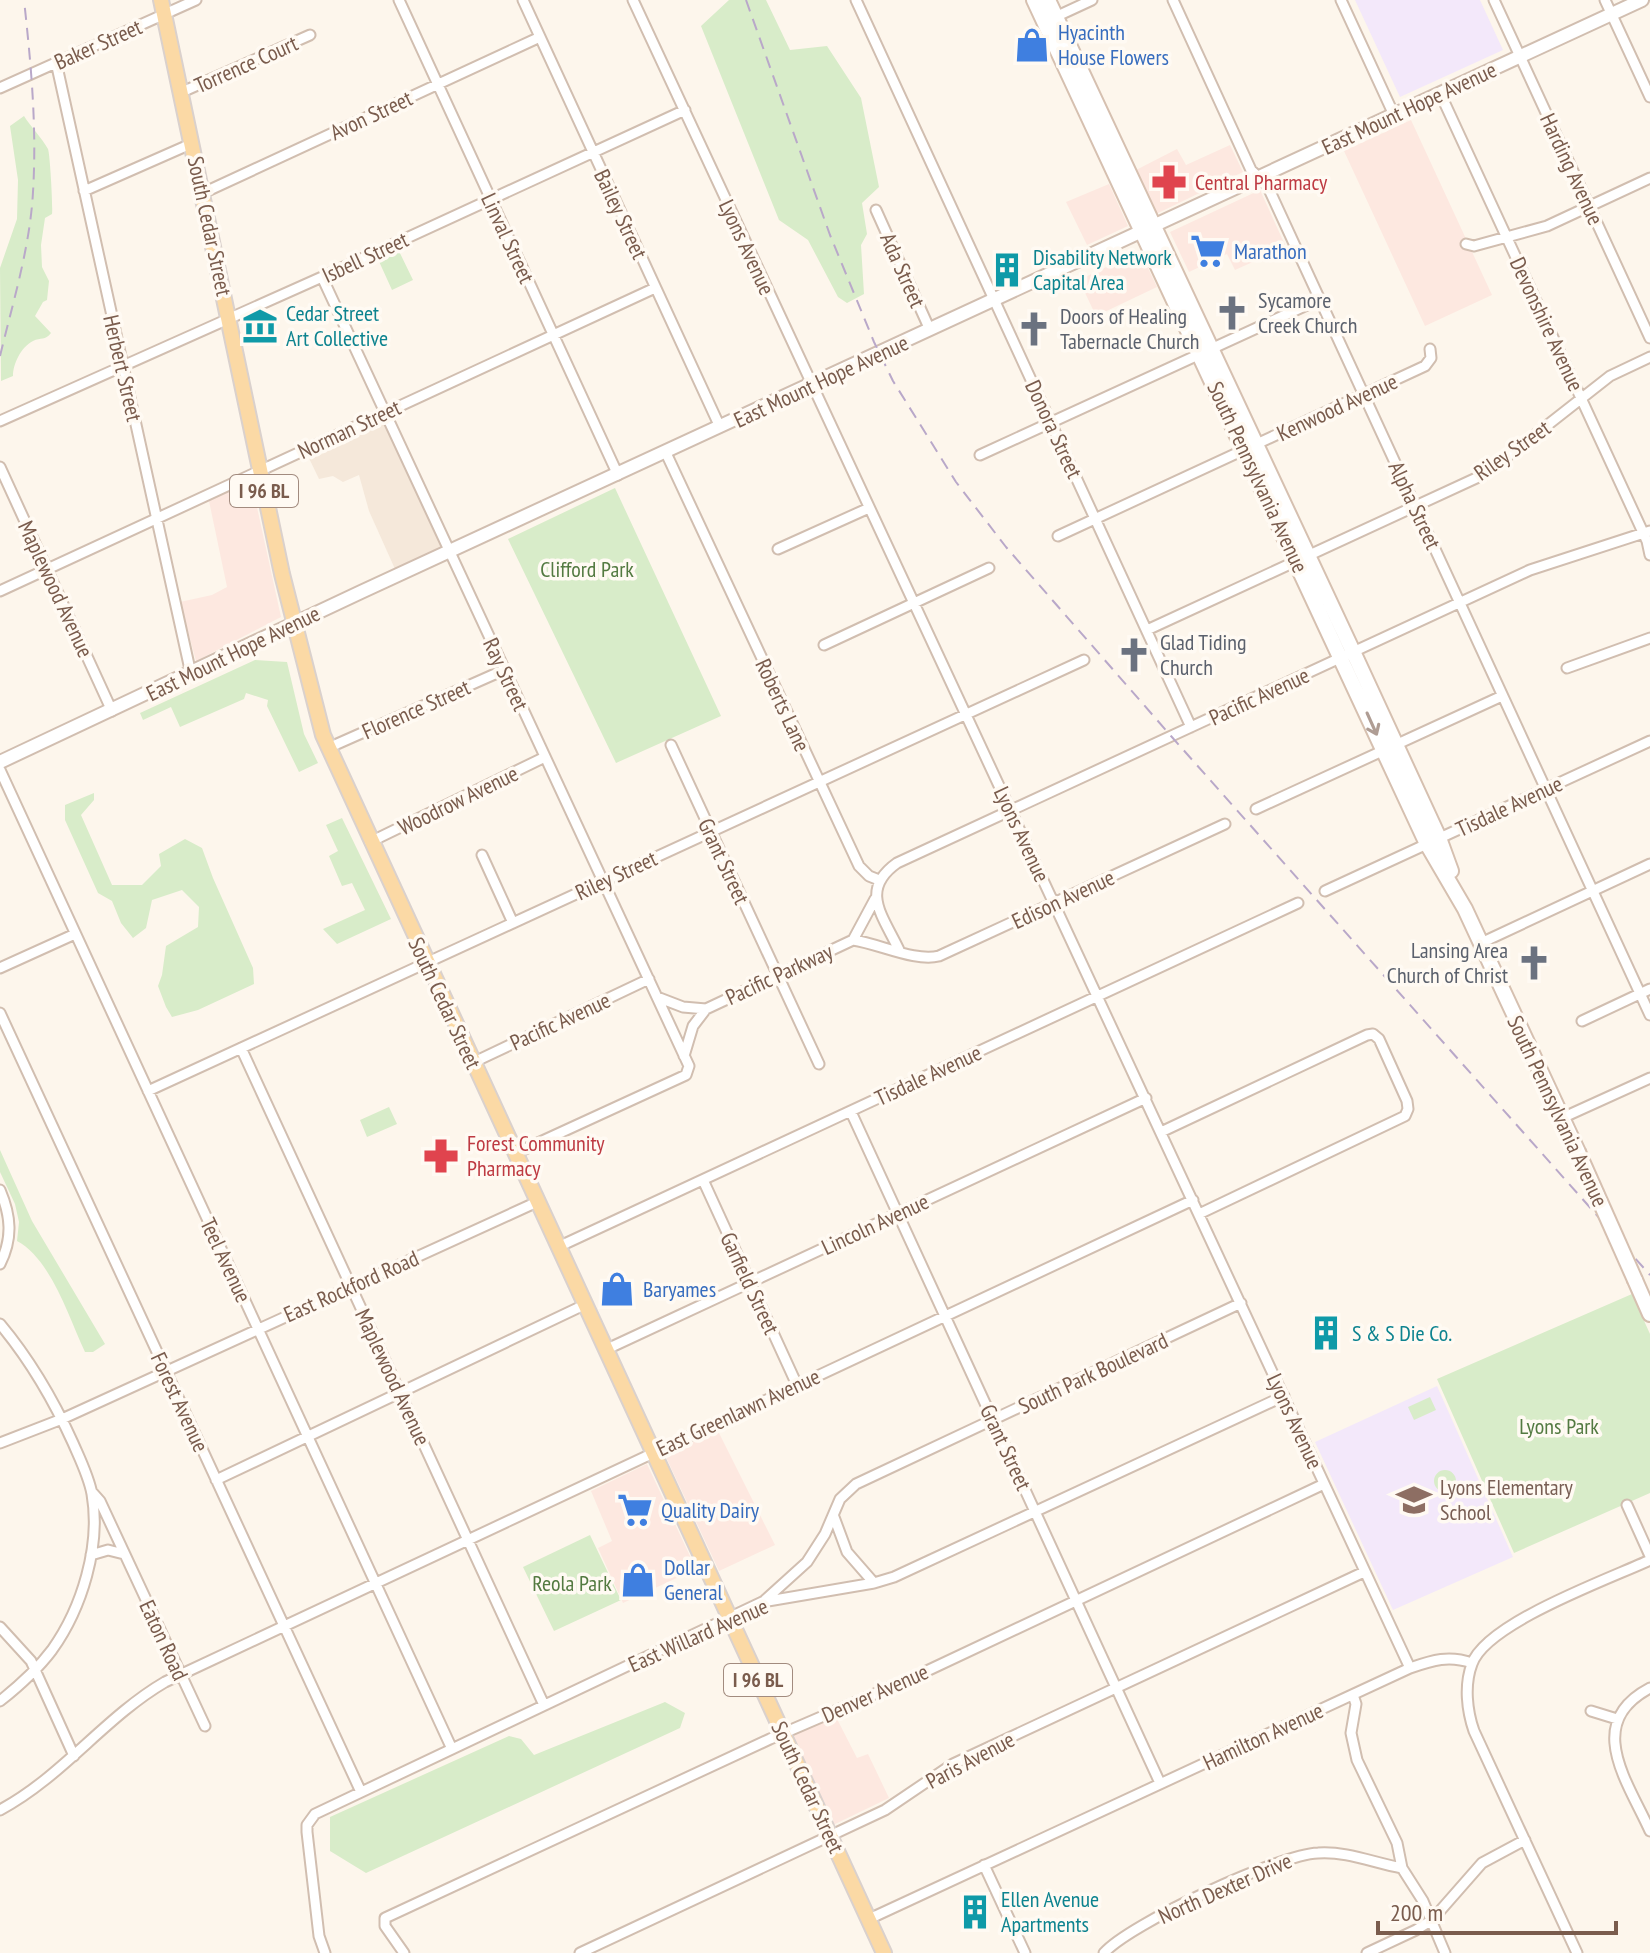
<svg xmlns="http://www.w3.org/2000/svg" width="1650" height="1953" font-family="'PT Sans Narrow',sans-serif">
	<rect width="100%" height="100%" fill="#fdf6ec"/>
	<path fill="#f5e8da" d="M381,420L384,421L441,547L395,569L369,511L359,475L343,482L333,476L319,479L307,454Z"/>
	<path fill="#fde8e0" d="M1411,120L1492,295L1425,326L1344,151Z
		M1230,145L1243,172L1156,214L1136,170L1177,149L1186,165Z
		M1109,184L1128,226L1087,245L1066,202Z
		M1260,190L1286,247L1235,270L1227,254L1189,272L1170,232Z
		M1140,251L1157,287L1096,316L1079,280Z
		M245,484L251,485L253,489L281,617L196,661L180,602L212,595L227,587L209,501Z
		M717,1429L775,1545L719,1571L665,1455Z
		M647,1464L696,1569L623,1603L598,1548L612,1541L591,1491Z
		M835,1715L857,1758L868,1754L889,1798L833,1825L792,1734Z"/>
	<path fill="#f3e8fa" d="M1355,0H1480L1503,50L1400,97Z
		M1437,1386L1513,1557L1393,1610L1315,1442Z"/>
	<path fill="#d8ecc9" d="M729,0H766L790,50L827,46L861,98L879,187L862,203L867,234L861,245L864,294L847,303L838,297L808,240L779,220L701,26Z
		M24,116C31,127 42,138 48,149C50,154 53,207 52,214L45,218L41,245L42,267L49,281L47,300L43,302L35,316L51,333C45,341 41,337 33,341C21,347 13,364 13,376L1,381L0,268L17,219L18,180L10,126Z
		M397,247L413,280L392,290L377,257Z
		M615,488L721,716L616,763L508,539Z
		M255,660L287,662L304,734L318,763L299,772L267,706L268,700L246,693L244,699L180,727L171,707L143,720L140,713Z
		M94,793V800L81,815L112,885H142L161,866L159,854L185,839L202,848L213,878L253,968L254,984L198,1010L172,1017L166,1007L158,986L162,975L166,946L198,927L199,907L182,890L152,900L146,928L133,938L121,923L112,901L98,893L65,820V805Z
		M342,818L391,919L337,944L323,929L365,910L352,883L342,886L329,856L338,851L326,825Z
		M389,1107L397,1124L367,1137L360,1120Z
		M0,1150L32,1221L105,1344L93,1352H85C69,1318 51,1259 17,1241L19,1222L15,1204L0,1172Z
		M1632,1294L1650,1334V1493L1514,1553L1437,1379Z
		M1430,1397L1436,1410L1414,1420L1408,1407Z
		M1434 1481a11 11 0 1 1 22 0a11 11 0 1 1-22 0Z
		M590,1535L621,1600L554,1631L523,1567Z
		M665,1702L685,1713L680,1728L366,1873L330,1851V1817L509,1736L521,1739L534,1755Z"/>
	<g fill="none" stroke-linecap="round" stroke-linejoin="round">
		<g stroke="#d1beb0" stroke-width="13">
			<path id="minor" d="M399,0L618,475
				M523,0L720,427
				M633,0L1410,1668
				M856,0L1191,727
				M1173,0L1251,170L1267,185L1650,1015
				M1341,0L1394,115
				M1494,0L1650,338
				M1605,0L1650,97
				M1051,19L1092,0
				M56,62L191,674
				M0,88L196,0
				M182,92L310,35
				M1440,93L1647,541L1650,555
				M84,191L193,143
				M203,193L540,37
				M876,210L930,330
				M1466,244L1474,246L1547,226L1650,178
				M322,277L689,1066L686,1075L514,1154
				M0,421L322,277L685,110
				M666,453L859,866L869,876L879,880
				M980,455L1320,299
				M0,467L112,711
				M1058,536L1425,366L1431,358L1430,349
				M778,549L869,508
				M0,591L655,288
				M1147,630L1485,474L1610,376L1650,357
				M824,645L989,568
				M1567,668L1650,638
				M671,745L819,1064
				M328,748L504,670
				M0,770L452,1749
				M1256,809L1502,696
				M370,842L545,757
				M482,855L513,923
				M1325,891L1650,741
				M853,940C880,944 915,962 939,956L1225,824
				M1481,943L1650,864
				M899,950C883,916 859,890 897,863L1530,570L1650,531
				M0,968L75,934
				M657,997L683,1007L706,1009L853,940L875,899
				M0,1013L361,1792
				M1582,1021L1650,989
				M241,1048L544,1705
				M684,1056L693,1026L706,1009
				M472,1063L649,979
				M148,1091L1084,660
				M851,1112L1160,1783
				M1562,1118L1650,1078
				M1161,1132L1367,1035L1373,1034L1379,1039L1407,1101L1408,1109L1405,1116L1199,1214
				M703,1180L797,1385
				M0,1190C11,1216 13,1238 0,1264
				M558,1247L1298,903
				M0,1324C31,1361 53,1399 73,1443C80,1459 89,1477 92,1494C101,1546 82,1608 52,1650C37,1670 19,1686 0,1701
				M605,1350L1146,1098
				M0,1443L62,1419L537,1202
				M216,1480L584,1305
				M92,1492L100,1501L205,1726
				M1627,1505L1650,1556
				M834,1517L847,1552L874,1583
				M91,1555L108,1550L124,1554
				M765,1600L807,1562L825,1534L840,1499L856,1484L1241,1303
				M0,1627L31,1661L74,1756
				M1650,1688C1583,1723 1628,1782 1650,1831
				M1353,1695L1356,1704L1351,1733L1357,1760L1397,1843L1402,1868L1423,1901L1445,1953
				M1591,1711L1617,1719
				M0,1810C62,1777 105,1717 165,1682L1193,1200
				M984,1865L1025,1953
				M869,1919L1410,1668C1433,1660 1449,1655 1472,1663
				M325,1953L319,1936L307,1832V1825L315,1814L762,1602L874,1583L894,1577L1284,1396
				M404,1953L385,1926V1918L770,1739L914,1677L1324,1484
				M580,1953L885,1810L953,1764L1364,1572
				M1104,1953C1129,1924 1280,1854 1318,1853C1347,1851 1374,1863 1402,1868
				M1367,1953L1416,1930L1432,1920L1482,1863L1525,1840
				M1577,1953L1474,1731C1467,1711 1464,1685 1472,1664C1486,1623 1609,1579 1650,1560"/>
		</g>
		<g stroke="#d1beb0" stroke-width="16">
			<path id="tertiary" d="M0,762L361,592L1642,0"/>
		</g>
		<g stroke="#d6c0b0" stroke-width="18">
			<path id="secondary" d="M1034,0L1427,844L1465,909L1578,1152
				M1048,0L1356,658L1439,838L1451,871
				M1635,1280L1650,1314"/>
		</g>
		<g stroke="#dad1cd" stroke-width="18">
			<path id="primary" d="M161,0L282,574L323,735L884,1953"/>
		</g>
		<use href="#minor" stroke="#fff" stroke-width="9"/>
		<use href="#tertiary" stroke="#fff" stroke-width="12"/>
		<use href="#secondary" stroke="#fff" stroke-width="14"/>
		<use href="#primary" stroke="#fbd9a5" stroke-width="14"/>
		<path stroke="#b9a8c9" stroke-width="2" stroke-dasharray="12 8" stroke-linecap="butt" d="M746,0L830,235L874,342L893,381L956,482L1006,547L1171,736L1650,1275
			M0,356C13,302 30,247 33,192C37,127 31,64 24,0"/>
		<g stroke="#d6c0b0" stroke-width="18" stroke-linecap="butt">
			<path id="secondary-bridge" d="M1578,1152L1635,1280"/>
		</g>
		<use href="#secondary-bridge" stroke="#fff" stroke-width="14"/>
	</g>
	<defs><path id="oneway-shaft" d="M-6 0H5M1.5-3L5.5 0L1.5 3" fill="none" stroke-width="1.6" stroke-linecap="round" stroke-linejoin="round" transform="scale(2)"/></defs>
	<use stroke="#af9d94" href="#oneway-shaft" transform="translate(1372 724) rotate(66)"/>
	<defs>
		<g id="shop-bare" transform="scale(2.76)"><path d="M-5-2.5h2.3a2.7 3.5 0 0 1 5.4 0H5L5.5 6h-11ZM-1.5-2.5h3a1.5 2.3 0 0 0-3 0Z" fill="#3f7fe0" stroke="#fffaf3" stroke-width="2.5" paint-order="stroke"/></g>
		<g id="pharmacy-bare" transform="scale(2.76)"><path d="M-2-6h4v4h4v4h-4v4h-4v-4h-4v-4h4Z" fill="#e0444e" stroke="#fffaf3" stroke-width="2.5" paint-order="stroke"/></g>
		<g id="supermarket-bare" transform="scale(2.76)"><path d="M-6-5.5h2.5l.6 2H6L4.5 2H-2.5L-4.4-4H-6ZM-1.5 3.2a1.3 1.3 0 1 0 .1 0ZM3 3.2a1.3 1.3 0 1 0 .1 0Z" fill="#3f7fe0" stroke="#fffaf3" stroke-width="2.5" paint-order="stroke"/></g>
		<g id="building-bare" transform="scale(2.76)"><path d="M-4-6H4V6H1V3H-1V6H-4ZM-2.5-4.3h1.7v1.8h-1.7ZM.8-4.3h1.7v1.8H.8ZM-2.5-1h1.7V.8h-1.7ZM.8-1h1.7V.8H.8Z" fill="#0f9aa8" stroke="#fffaf3" stroke-width="2.5" paint-order="stroke"/></g>
		<g id="church-bare" transform="scale(2.76)"><path d="M-1.2-6h2.4v3.5h3.3v2.4h-3.3V6h-2.4V-.1h-3.3v-2.4h3.3Z" fill="#6b7280" stroke="#fffaf3" stroke-width="2.5" paint-order="stroke"/></g>
		<g id="museum-bare" transform="scale(2.76)"><path d="M0-6L6-3V-2H-6V-3ZM-5-1h2V3h-2ZM-1-1h2V3h-2ZM3-1h2V3H3ZM-6 4H6V6H-6Z" fill="#0f9aa8" stroke="#fffaf3" stroke-width="2.5" paint-order="stroke"/></g>
		<g id="school-bare" transform="scale(2.76)"><path d="M0-5L7-2L0 1L-7-2ZM-4 1L0 2.5L4 1V4Q0 6-4 4Z" fill="#8d6e63" stroke="#fffaf3" stroke-width="2.5" paint-order="stroke"/></g>
	</defs>
	<g fill-rule="evenodd">
		<use href="#shop-bare" x="1032" y="45"/>
		<use href="#pharmacy-bare" x="1169" y="182"/>
		<use href="#supermarket-bare" x="1208" y="251"/>
		<use href="#building-bare" x="1007" y="270"/>
		<use href="#church-bare" x="1232" y="313"/>
		<use href="#museum-bare" x="260" y="326"/>
		<use href="#church-bare" x="1034" y="329"/>
		<use href="#church-bare" x="1134" y="655"/>
		<use href="#church-bare" x="1534" y="963"/>
		<use href="#pharmacy-bare" x="441" y="1156"/>
		<use href="#shop-bare" x="617" y="1289"/>
		<use href="#building-bare" x="1326" y="1333"/>
		<use href="#school-bare" x="1414" y="1500"/>
		<use href="#supermarket-bare" x="635" y="1510"/>
		<use href="#shop-bare" x="638" y="1580"/>
		<use href="#building-bare" x="975" y="1912"/>
	</g>
	<g text-anchor="middle" dominant-baseline="central" stroke-width="7" stroke-linejoin="round" paint-order="stroke">
		<g fill="#fffaf3" stroke="#a28b7f" stroke-width="2">
			<rect x="230" y="475" width="68" height="32" rx="6"/>
			<rect x="724" y="1664" width="68" height="32" rx="6"/>
		</g>
		<g font-size="20" font-weight="bold" fill="#7a5c4d">
			<text x="264" y="491">I 96 BL</text>
			<text x="758" y="1680">I 96 BL</text>
		</g>
		<g font-size="22" fill="#366cbe" stroke="#fffaf3" text-anchor="start">
			<text x="1058" y="32">Hyacinth<tspan x="1058" dy="25">House Flowers</tspan></text>
			<text x="1234" y="251">Marathon</text>
			<text x="643" y="1289">Baryames</text>
			<text x="661" y="1510">Quality Dairy</text>
			<text x="664" y="1567">Dollar<tspan x="664" dy="25">General</tspan></text>
		</g>
		<g font-size="22" fill="#7a5c4d" stroke="#fffaf3">
			<text transform="translate(98 44) rotate(-24)">Baker Street</text>
			<text transform="translate(246 64) rotate(-24)">Torrence Court</text>
			<text transform="translate(1409 108) rotate(-25)">East Mount Hope Avenue</text>
			<text transform="translate(371 115) rotate(-25)">Avon Street</text>
			<text transform="translate(1572 169) rotate(65)">Harding Avenue</text>
			<text transform="translate(621 214) rotate(65)">Bailey Street</text>
			<text transform="translate(210 226) rotate(78)">South Cedar Street</text>
			<text transform="translate(508 238) rotate(65)">Linval Street</text>
			<text transform="translate(747 247) rotate(65)">Lyons Avenue</text>
			<text transform="translate(365 257) rotate(-25)">Isbell Street</text>
			<text transform="translate(903 270) rotate(66)">Ada Street</text>
			<text transform="translate(1547 324) rotate(65)">Devonshire Avenue</text>
			<text transform="translate(123 368) rotate(77)">Herbert Street</text>
			<text transform="translate(821 381) rotate(-25)">East Mount Hope Avenue</text>
			<text transform="translate(1337 407) rotate(-25)">Kenwood Avenue</text>
			<text transform="translate(349 429) rotate(-25)">Norman Street</text>
			<text transform="translate(1054 429) rotate(65)">Donora Street</text>
			<text transform="translate(1512 450) rotate(-35)">Riley Street</text>
			<text transform="translate(1258 477) rotate(65)">South Pennsylvania Avenue</text>
			<text transform="translate(1415 505) rotate(65)">Alpha Street</text>
			<text transform="translate(56 589) rotate(65)">Maplewood Avenue</text>
			<text transform="translate(233 653) rotate(-26)">East Mount Hope Avenue</text>
			<text transform="translate(506 674) rotate(65)">Ray Street</text>
			<text transform="translate(1259 696) rotate(-25)">Pacific Avenue</text>
			<text transform="translate(783 705) rotate(65)">Roberts Lane</text>
			<text transform="translate(416 709) rotate(-24)">Florence Street</text>
			<text transform="translate(458 800) rotate(-26)">Woodrow Avenue</text>
			<text transform="translate(1509 806) rotate(-25)">Tisdale Avenue</text>
			<text transform="translate(1022 834) rotate(65)">Lyons Avenue</text>
			<text transform="translate(724 861) rotate(65)">Grant Street</text>
			<text transform="translate(616 875) rotate(-25)">Riley Street</text>
			<text transform="translate(1063 899) rotate(-25)">Edison Avenue</text>
			<text transform="translate(779 974) rotate(-25)">Pacific Parkway</text>
			<text transform="translate(445 1003) rotate(65)">South Cedar Street</text>
			<text transform="translate(560 1021) rotate(-25)">Pacific Avenue</text>
			<text transform="translate(928 1075) rotate(-25)">Tisdale Avenue</text>
			<text transform="translate(1558 1111) rotate(65)">South Pennsylvania Avenue</text>
			<text transform="translate(875 1224) rotate(-25)">Lincoln Avenue</text>
			<text transform="translate(226 1260) rotate(65)">Teel Avenue</text>
			<text transform="translate(750 1283) rotate(65)">Garfield Street</text>
			<text transform="translate(351 1286) rotate(-24)">East Rockford Road</text>
			<text transform="translate(1093 1373) rotate(-25)">South Park Boulevard</text>
			<text transform="translate(393 1377) rotate(65)">Maplewood Avenue</text>
			<text transform="translate(180 1402) rotate(65)">Forest Avenue</text>
			<text transform="translate(738 1412) rotate(-25)">East Greenlawn Avenue</text>
			<text transform="translate(1295 1421) rotate(65)">Lyons Avenue</text>
			<text transform="translate(1006 1447) rotate(65)">Grant Street</text>
			<text transform="translate(698 1635) rotate(-24)">East Willard Avenue</text>
			<text transform="translate(164 1640) rotate(65)">Eaton Road</text>
			<text transform="translate(875 1693) rotate(-24)">Denver Avenue</text>
			<text transform="translate(1263 1736) rotate(-25)">Hamilton Avenue</text>
			<text transform="translate(970 1760) rotate(-28)">Paris Avenue</text>
			<text transform="translate(808 1787) rotate(65)">South Cedar Street</text>
			<text transform="translate(1225 1888) rotate(-24)">North Dexter Drive</text>
		</g>
		<g font-size="22" fill="#be3a42" stroke="#fffaf3" text-anchor="start">
			<text x="1195" y="182">Central Pharmacy</text>
			<text x="467" y="1143">Forest Community<tspan x="467" dy="25">Pharmacy</tspan></text>
		</g>
		<g font-size="22" fill="#0d838f" stroke="#fffaf3" text-anchor="start">
			<text x="1033" y="257">Disability Network<tspan x="1033" dy="25">Capital Area</tspan></text>
			<text x="286" y="313">Cedar Street<tspan x="286" dy="25">Art Collective</tspan></text>
			<text x="1352" y="1333">S &amp; S Die Co.</text>
			<text x="1001" y="1899">Ellen Avenue<tspan x="1001" dy="25">Apartments</tspan></text>
		</g>
		<g font-size="22" fill="#5b616d" stroke="#fffaf3" text-anchor="start">
			<text x="1258" y="300">Sycamore<tspan x="1258" dy="25">Creek Church</tspan></text>
			<text x="1060" y="316">Doors of Healing<tspan x="1060" dy="25">Tabernacle Church</tspan></text>
			<text x="1160" y="642">Glad Tiding<tspan x="1160" dy="25">Church</tspan></text>
			<text x="1508" y="950" text-anchor="end">Lansing Area<tspan x="1508" dy="25">Church of Christ</tspan></text>
		</g>
		<g font-size="22" fill="#537a41" stroke="#fffaf3">
			<text x="587" y="569">Clifford Park</text>
			<text x="1559" y="1426">Lyons Park</text>
			<text x="572" y="1583">Reola Park</text>
		</g>
		<g font-size="22" fill="#785e54" stroke="#fffaf3" text-anchor="start">
			<text x="1440" y="1487">Lyons Elementary<tspan x="1440" dy="25">School</tspan></text>
		</g>
	</g>
	<path d="M1378 1921v12h238v-12" fill="none" stroke="#7a5c4d" stroke-width="4"/>
	<text x="1390" y="1921" font-size="24" fill="#7a5c4d" stroke="#fffaf3" stroke-width="6" paint-order="stroke">200 m</text>
</svg>
